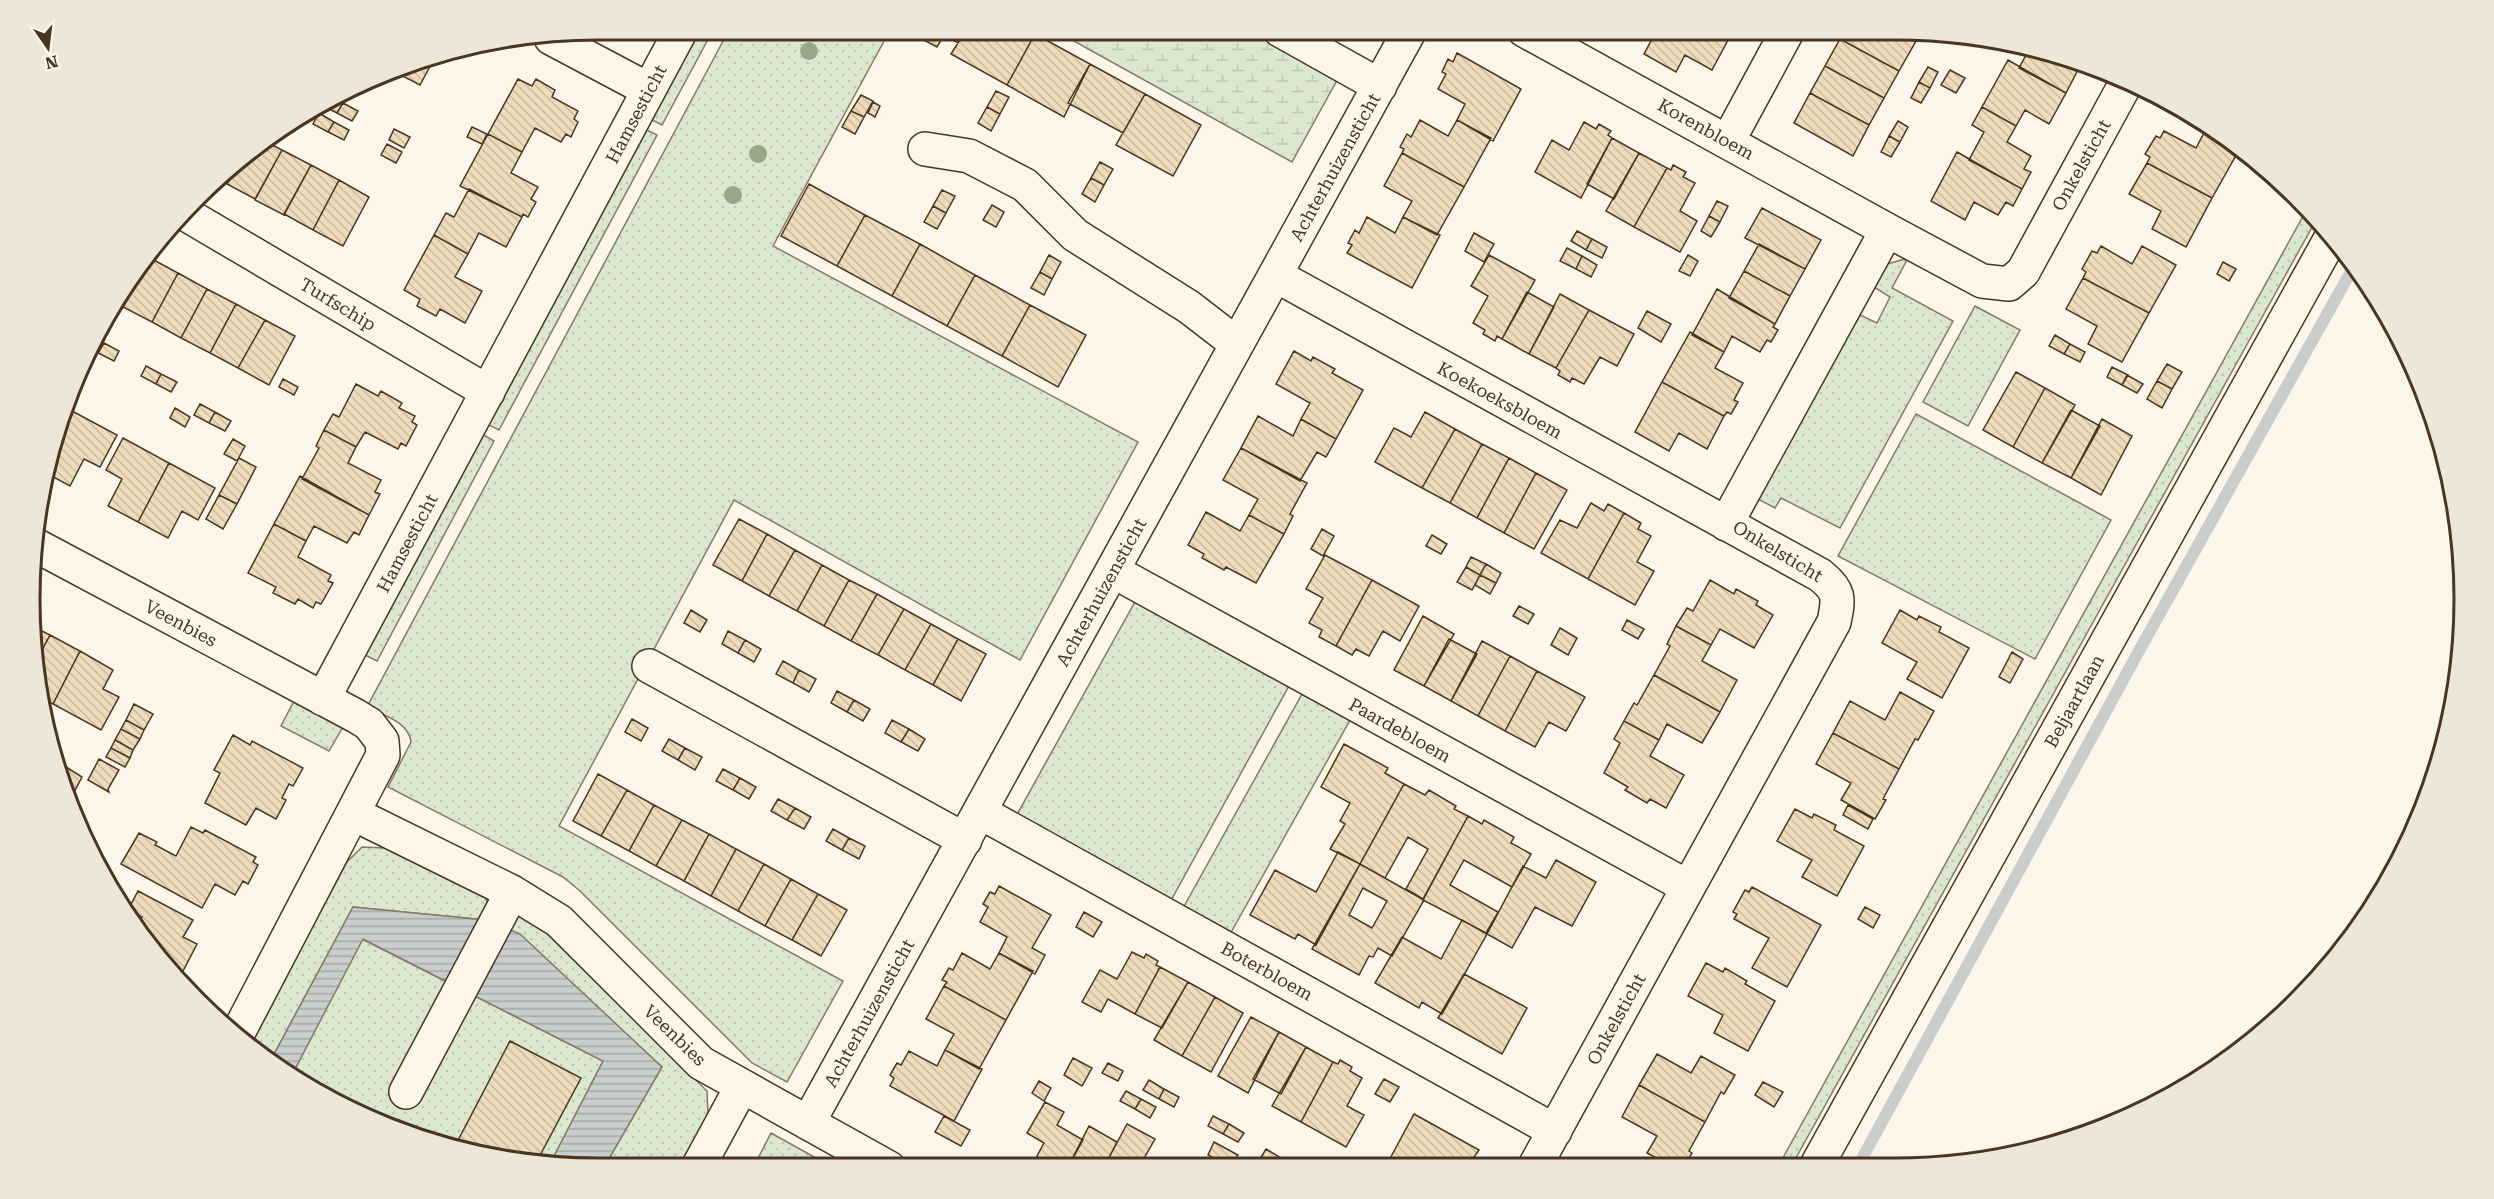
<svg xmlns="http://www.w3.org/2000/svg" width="2494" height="1199" font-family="'Roboto Serif',serif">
	<defs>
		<pattern id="grass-dots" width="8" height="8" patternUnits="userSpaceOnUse" patternTransform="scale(1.5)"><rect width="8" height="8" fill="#dce7d0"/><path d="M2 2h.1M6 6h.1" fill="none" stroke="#bec7b2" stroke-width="1.8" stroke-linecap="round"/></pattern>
		<pattern id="wetland-marsh" width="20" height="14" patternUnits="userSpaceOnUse" patternTransform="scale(1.5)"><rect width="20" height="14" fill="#dce7d0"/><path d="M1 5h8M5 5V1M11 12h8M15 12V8" fill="none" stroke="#bec7b2"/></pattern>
		<pattern id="water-rules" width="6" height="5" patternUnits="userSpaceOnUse" patternTransform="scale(1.5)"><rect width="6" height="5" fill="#c9cecd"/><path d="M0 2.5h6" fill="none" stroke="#a5a8a6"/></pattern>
		<pattern id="building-back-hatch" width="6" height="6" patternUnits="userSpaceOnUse" patternTransform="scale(1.5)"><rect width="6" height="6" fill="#ecdcbc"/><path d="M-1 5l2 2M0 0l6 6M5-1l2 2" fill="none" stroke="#ccbda1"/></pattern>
	</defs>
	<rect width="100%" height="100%" fill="#fbf6e9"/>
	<path fill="url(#grass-dots)" stroke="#887966" stroke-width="1.5" d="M698,30H713L662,125L650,119Z
		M729,30H890L773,246L1138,442L1020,660L734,500L559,826L843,981L787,1082L752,1063L580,891L563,877L388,787L411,742C409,722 383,715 367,707Z
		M645,129L657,135L499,430L487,424Z
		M2307,209L2316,220L1792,1165H1779Z
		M1908,258L1892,288L1953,321L1840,528L1781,498L1775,508L1756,498L1858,314L1877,323L1890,297L1871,285L1884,265Z
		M1975,306L2020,330L1968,426L1923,402Z
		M1916,414L2111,520L2035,659L1838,556Z
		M482,434L494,441L377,661L365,655Z
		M1136,600L1290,684L1169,904L1014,820Z
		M1302,694L1350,720L1229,936L1182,910Z
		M295,699L344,725L329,751L281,726Z
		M362,847L386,848L485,897L490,909L486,920L353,907L272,1058L250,1044L347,862Z
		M519,915L537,924L707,1091L708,1115L678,1169H603L662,1067L506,929Z
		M362,939L603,1061L550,1164L488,1158L381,1126L294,1071Z
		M771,1133L834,1168H753Z"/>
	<path fill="url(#wetland-marsh)" stroke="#887966" stroke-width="1.5" d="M1054,30H1262L1341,73L1292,162Z"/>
	<path fill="url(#water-rules)" stroke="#887966" stroke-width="1.5" d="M353,907L486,920L520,934L662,1067L603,1169L550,1164L603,1061L363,939L294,1071L272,1058Z"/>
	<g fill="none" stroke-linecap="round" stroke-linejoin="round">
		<path stroke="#c9cecd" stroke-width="12" d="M1859,1164L2140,649L2354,266"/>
	</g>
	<path fill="url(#building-back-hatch)" stroke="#4a3520" stroke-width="1.5" fill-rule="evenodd" d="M905,30H966L958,43L944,35L937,47Z
		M966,30H1028L1035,34L1007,85L951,54Z
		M1601,30H1620L1615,37Z
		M1657,30H1710L1728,40L1712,70L1685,55L1676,72L1644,54Z
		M1710,30H1733L1728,40Z
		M1845,30H1896L1916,41L1899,71L1840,39Z
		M1035,34L1090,64L1064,117L1007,85Z
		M1840,39L1899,71L1884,98L1825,66Z
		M2030,48L2081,64L2066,93L2019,68Z
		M1457,53L1521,89L1493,141L1457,120L1465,104L1438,89L1446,74L1442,72L1448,59L1453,62Z
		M435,57L420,85L395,72L416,60Z
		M2008,60L2066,93L2049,124L2025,110L2016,126L1982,107Z
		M1090,64L1145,94L1123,133L1068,103Z
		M1825,66L1884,98L1869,125L1810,93Z
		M1928,67L1938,72L1930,88L1919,82Z
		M1950,70L1965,78L1956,93L1941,85Z
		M518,79L532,86L536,79L555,90L552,97L578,111L574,119L578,122L571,137L566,134L561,142L535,128L522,152L488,134Z
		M1919,82L1930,88L1921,103L1911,98Z
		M996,91L1009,97L1000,114L987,107Z
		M1810,93L1869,125L1853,156L1794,123Z
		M1145,94L1201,125L1173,176L1116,145Z
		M861,95L873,101L864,117L851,111Z
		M340,101L343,103L337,113L327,108Z
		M873,102L880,106L875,117L868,113Z
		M343,103L358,111L352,121L337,113Z
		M987,107L1000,114L991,131L978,123Z
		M1982,107L2016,126L2007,142L2031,156L2024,169L2031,172L2022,189L1969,160L1984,132L1972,125Z
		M851,111L864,117L855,134L842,127Z
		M319,113L334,122L328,132L313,124Z
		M1420,120L1448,136L1457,120L1491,138L1464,187L1402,153L1404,149L1400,147L1407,134L1411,137Z
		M1898,121L1908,127L1900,142L1889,136Z
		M334,122L349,130L344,140L328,132Z
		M1584,122L1596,129L1599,124L1611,131L1608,135L1612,138L1581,198L1535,172L1552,140L1569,150Z
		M472,127L487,134L482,144L467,137Z
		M394,129L410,137L404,148L389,140Z
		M2164,131L2196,148L2205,131L2239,150L2212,198L2147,163L2150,157L2145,154L2156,136L2160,138Z
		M488,134L522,152L511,173L538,187L531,199L536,202L528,217L523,214L522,217L460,186Z
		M1889,136L1900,142L1891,157L1881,152Z
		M1612,138L1639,153L1614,199L1587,184Z
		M265,141L282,150L255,199L227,184L236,165L253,148Z
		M387,144L402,152L396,163L381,155Z
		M282,150L311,165L284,215L255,200Z
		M1957,152L2022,189L2013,206L2006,202L1998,215L1974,202L1965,220L1931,201Z
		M1402,153L1464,187L1437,235L1403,217L1412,201L1384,186Z
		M1639,153L1667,168L1634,227L1606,211Z
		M1100,162L1113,169L1104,185L1091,178Z
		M2147,163L2212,198L2186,247L2152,229L2161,211L2129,194Z
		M236,165L227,184L222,181Z
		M311,165L339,180L313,230L284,214Z
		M1673,165L1686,172L1683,177L1695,183L1680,211L1697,221L1680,252L1634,227L1667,168L1671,170Z
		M1091,178L1104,185L1095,202L1082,194Z
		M339,180L369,197L343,246L313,230Z
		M809,184L865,215L837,266L781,236Z
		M469,189L522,217L506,247L479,233L468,254L434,235L446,213L454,217Z
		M942,190L955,196L946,213L933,206Z
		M1717,201L1728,206L1720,222L1709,216Z
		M992,205L1004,212L996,227L983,220Z
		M933,206L946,213L937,229L924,222Z
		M1762,208L1821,240L1805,269L1745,238Z
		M865,215L920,244L892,296L837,266Z
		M1709,216L1720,222L1711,237L1701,231Z
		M1367,217L1395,233L1403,217L1440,235L1412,288L1347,253L1352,245L1348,243L1355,230L1359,233Z
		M1577,231L1592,239L1586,250L1571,241Z
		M1474,233L1494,244L1484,262L1465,251Z
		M434,235L468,254L455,277L482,291L465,323L440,309L436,316L417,306L420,299L404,290Z
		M1592,239L1607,247L1602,258L1586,250Z
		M920,244L975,275L947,326L892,296Z
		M1759,244L1805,269L1790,296L1744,271Z
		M2101,246L2132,264L2142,246L2176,265L2149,313L2083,278L2086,272L2082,269L2092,251L2097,253Z
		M1567,248L1582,256L1576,269L1560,261Z
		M1049,255L1061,262L1052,279L1040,272Z
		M1489,255L1535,280L1502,339L1497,336L1495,341L1483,334L1485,330L1473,323L1488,296L1471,286Z
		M1688,255L1698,261L1690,276L1679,271Z
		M1582,256L1597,265L1591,277L1576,269Z
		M150,258L178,273L152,322L123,307Z
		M148,259L123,307L115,303L126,283Z
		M2223,262L2236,269L2229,281L2217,274Z
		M1744,271L1790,296L1775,324L1729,298Z
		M1040,272L1052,279L1044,295L1031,288Z
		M178,273L207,289L181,338L152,322Z
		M975,275L1030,305L1002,356L947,326Z
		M2083,278L2149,313L2122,362L2088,344L2097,326L2066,309Z
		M207,289L236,304L210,353L181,338Z
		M1717,289L1775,324L1773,327L1778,330L1771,342L1767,340L1760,352L1732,336L1724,352L1692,335Z
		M1527,292L1554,307L1529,354L1502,339Z
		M1560,294L1589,310L1556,368L1529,354Z
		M236,304L265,320L238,368L210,353Z
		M1030,305L1086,335L1058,387L1002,356Z
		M1589,310L1634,334L1617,366L1600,357L1584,384L1572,378L1570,382L1558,375L1560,371L1556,368Z
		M1647,311L1671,324L1661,342L1638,328Z
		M265,320L295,336L269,385L238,368Z
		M1690,332L1724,352L1715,368L1743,383L1734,400L1738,402L1731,414L1727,412L1724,416L1662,382Z
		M2055,335L2070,344L2064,354L2049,346Z
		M96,339L104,343L98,353L91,349Z
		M104,343L119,351L114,361L98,353Z
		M2070,344L2085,352L2080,362L2064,354Z
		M1294,351L1311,361L1313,357L1335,369L1332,373L1363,390L1336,439L1301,419L1310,403L1276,384Z
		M2167,364L2182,372L2172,389L2157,381Z
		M146,366L161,374L156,384L141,376Z
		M2112,367L2128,375L2122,385L2107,377Z
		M2016,372L2045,388L2013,447L1983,430Z
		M161,374L177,382L171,392L156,384Z
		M2127,375L2143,384L2137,393L2122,385Z
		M283,379L298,387L294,395L279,387Z
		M2157,381L2172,389L2162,408L2147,399Z
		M1662,382L1724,416L1707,449L1679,433L1669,451L1635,432Z
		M356,384L378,396L381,391L402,403L399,408L415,416L412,422L417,425L406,446L401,443L398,449L365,432L356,447L324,430L333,414L339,417Z
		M2045,388L2075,405L2042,463L2013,447Z
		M200,404L215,412L209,423L194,415Z
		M65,408L72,411L55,442Z
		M175,408L190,417L185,427L170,418Z
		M2071,410L2100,426L2071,478L2042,463Z
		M72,411L117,435L100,467L84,459L70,486L46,473L55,442Z
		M215,412L231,421L225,431L209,423Z
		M1425,412L1455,429L1422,488L1375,462L1394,428L1411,437Z
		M1258,416L1293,436L1301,419L1336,439L1326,457L1317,452L1300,481L1241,448Z
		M2102,419L2132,436L2101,495L2071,478Z
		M1455,429L1482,444L1450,503L1422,488Z
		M324,430L356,447L348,463L381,480L375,492L380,494L369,515L302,479L319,448L316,446Z
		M123,438L169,463L138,522L108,506L122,479L106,470Z
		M233,439L245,446L237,461L224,454Z
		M1482,444L1509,458L1477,518L1450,503Z
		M1241,448L1307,483L1290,514L1293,516L1284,534L1249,515L1258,499L1223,480Z
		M239,458L256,467L237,504L219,495Z
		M1509,458L1536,473L1504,533L1477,518Z
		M169,463L215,488L198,520L182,511L168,538L138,522Z
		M1536,473L1567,490L1534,549L1504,533Z
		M300,476L369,515L359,535L354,532L347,543L314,526L306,541L274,524Z
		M219,495L237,504L223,529L206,519Z
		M1591,503L1604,511L1608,504L1624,513L1588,579L1541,553L1560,520L1577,528Z
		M1206,512L1240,531L1249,515L1284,534L1256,583L1226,567L1224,570L1202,558L1204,554L1188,545Z
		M1624,513L1641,523L1638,529L1651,536L1637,562L1654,571L1635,605L1588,579Z
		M739,519L767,534L742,581L713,565Z
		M274,524L306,541L298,557L331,575L328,581L333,583L321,604L316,602L313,608L298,599L295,604L273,593L276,587L248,573Z
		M1322,529L1334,536L1323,556L1311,549Z
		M767,534L795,550L769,596L742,581Z
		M1432,535L1447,544L1441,554L1426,546Z
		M795,550L822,565L797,611L769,596Z
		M1325,555L1372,580L1336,646L1319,637L1322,630L1309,623L1323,598L1306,589Z
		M1471,557L1486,564L1480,575L1466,567Z
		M1486,564L1501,573L1496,583L1480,575Z
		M822,565L849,580L824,626L797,611Z
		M1466,567L1480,575L1472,590L1457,582Z
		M1480,575L1496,583L1490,594L1475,585Z
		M849,580L877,594L851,641L824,626Z
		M1372,580L1419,606L1400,641L1383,631L1369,656L1356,649L1352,655L1336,646Z
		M1710,580L1734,594L1736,589L1758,601L1756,605L1773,615L1754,648L1720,629L1711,645L1676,626L1687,608L1693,611Z
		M877,594L904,609L878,655L851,641Z
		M1519,606L1534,614L1528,624L1513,616Z
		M904,609L931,624L905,670L878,655Z
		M691,610L707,620L700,632L684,623Z
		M1900,610L1917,620L1919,616L1941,627L1939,632L1969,648L1942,698L1907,679L1917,662L1882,643Z
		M1423,616L1454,634L1424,686L1394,670Z
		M1627,620L1644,629L1638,639L1622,630Z
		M931,624L958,639L933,685L905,670Z
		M1676,626L1711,645L1702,661L1737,680L1720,712L1654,675L1670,646L1667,644Z
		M36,628L50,635L35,663Z
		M1560,628L1577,638L1568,655L1551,645Z
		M728,631L745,640L738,653L722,644Z
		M50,635L80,651L53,704L42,698L35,673V663Z
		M958,639L986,654L961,701L933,685Z
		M1449,639L1477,654L1451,701L1424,686Z
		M745,640L761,649L754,662L738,653Z
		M1482,641L1510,656L1478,716L1451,701Z
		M80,651L113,670L103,689L119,697L101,730L53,704Z
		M2012,652L2023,659L2010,683L1999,677Z
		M1510,656L1537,671L1505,731L1478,716Z
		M783,661L799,670L793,683L776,674Z
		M799,670L816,679L809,692L793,683Z
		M1537,671L1585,697L1566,731L1549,722L1535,747L1505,731Z
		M1654,675L1720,712L1702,743L1667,724L1659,740L1624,721L1634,703L1637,705Z
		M837,691L854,700L847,712L831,703Z
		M1900,692L1934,711L1918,740L1915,739L1899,769L1833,733L1850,701L1885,720Z
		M854,700L870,709L863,721L847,712Z
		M134,704L153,714L144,730L126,720Z
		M632,719L648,728L641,741L625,732Z
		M126,720L144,730L140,739L121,729Z
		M892,720L909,729L901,742L885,733Z
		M1624,721L1659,740L1650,756L1684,775L1666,808L1650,799L1647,803L1625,790L1628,787L1604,773L1620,743L1614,739Z
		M121,729L140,739L133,750L115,740Z
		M909,729L925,739L918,751L901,742Z
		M1833,733L1899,769L1883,799L1886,800L1875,819L1841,800L1851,783L1816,764Z
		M233,735L250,745L252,741L303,768L293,786L289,784L282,798L286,800L276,819L256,808L246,825L205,803L220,773L214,770Z
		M669,739L685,748L678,760L662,751Z
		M115,740L133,750L130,758L111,748Z
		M1344,744L1388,768L1385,773L1404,784L1360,864L1330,849L1345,824L1340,821L1350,803L1321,787Z
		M111,748L130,758L125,767L106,757Z
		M685,748L702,757L695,770L678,760Z
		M99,759L119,770L108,789L109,792L88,780Z
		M63,765L82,777L72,796Z
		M723,769L740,778L733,790L716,781Z
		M598,774L627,790L601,836L573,821Z
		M740,778L756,787L749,799L733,790Z
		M1404,784L1425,795L1429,790L1456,806L1454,809L1468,816L1423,899L1406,889L1428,849L1408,837L1385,878L1360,864Z
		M627,790L654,805L629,851L601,836Z
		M778,799L795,808L787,820L771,811Z
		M654,805L682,820L656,866L629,851Z
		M1848,805L1873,819L1868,829L1843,815Z
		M795,808L811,817L804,829L787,820Z
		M1795,809L1812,818L1814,814L1836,825L1834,830L1864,846L1837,896L1802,877L1812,860L1777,841Z
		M1468,816L1482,824L1484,820L1514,837L1511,843L1531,854L1512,887L1464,860L1450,885L1498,912L1486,933L1423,900Z
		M682,820L709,834L684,881L656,866Z
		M191,827L203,833L205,830L256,857L253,862L258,865L248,884L243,881L235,895L215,884L202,908L121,864L139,833L157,842L155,845L176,856Z
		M833,829L849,838L842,850L826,841Z
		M709,834L736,849L711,896L684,881Z
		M849,838L865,846L859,859L842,850Z
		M736,849L764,864L738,911L711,896Z
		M1338,852L1360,864L1316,945L1298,934L1295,939L1250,915L1275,870L1316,892Z
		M1556,860L1596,882L1572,926L1535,907L1512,948L1487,934L1523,866L1546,878Z
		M764,864L791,879L765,926L738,911Z
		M1360,864L1424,900L1392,956L1378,948L1373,957L1369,956L1359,975L1312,949ZM1363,888L1387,901L1372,928L1349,915Z
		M791,879L818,894L792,940L765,926Z
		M999,886L1051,915L1032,948L1045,955L1035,974L999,953L1007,937L980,922L988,907L983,904L990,892L995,894Z
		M1752,887L1821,925L1787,987L1752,968L1769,938L1734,919L1737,914L1733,912L1745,890L1749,892Z
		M138,891L193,920L183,937L197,944L181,975L167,967L147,946L136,928L142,917L128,910Z
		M818,894L847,910L821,956L792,940Z
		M1865,907L1880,915L1873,928L1858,919Z
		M1084,912L1102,922L1093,937L1076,927Z
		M1462,920L1487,934L1442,1014L1422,1002L1419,1008L1375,983L1402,937L1441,959Z
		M1132,952L1144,958L1146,954L1158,961L1156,965L1160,967L1135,1014L1108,999L1101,1012L1082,1002L1100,970L1117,979Z
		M962,953L990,969L999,953L1033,971L1006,1020L944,986L947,982L942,980L949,968L953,970Z
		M1706,963L1723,972L1725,968L1747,981L1745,984L1775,1001L1748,1051L1714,1033L1723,1015L1688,996Z
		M167,967L187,977L184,982L190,985L188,989Z
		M1160,967L1188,982L1162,1028L1135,1014Z
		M1464,974L1527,1008L1502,1054L1438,1018Z
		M1188,982L1215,997L1182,1056L1154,1040Z
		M944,986L1006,1020L979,1069L945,1050L954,1034L926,1019Z
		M1215,997L1243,1013L1211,1072L1182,1056Z
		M1251,1017L1279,1032L1248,1093L1218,1076Z
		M1279,1032L1306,1047L1281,1094L1253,1079Z
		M510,1041L581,1078L536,1163L488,1158L454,1148Z
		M1306,1047L1333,1062L1301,1122L1272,1106Z
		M945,1050L982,1069L954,1121L890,1086L894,1078L890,1075L897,1063L901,1065L909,1051L937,1066Z
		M1657,1054L1691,1073L1701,1056L1735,1075L1724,1094L1721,1092L1705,1122L1639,1085Z
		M1073,1058L1092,1068L1082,1086L1064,1075Z
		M1340,1060L1352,1067L1350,1071L1362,1078L1347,1106L1364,1115L1346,1147L1301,1122L1333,1062L1338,1064Z
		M1108,1063L1123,1071L1118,1081L1102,1073Z
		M1384,1079L1399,1087L1390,1102L1375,1094Z
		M1149,1080L1164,1089L1159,1099L1143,1090Z
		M1039,1081L1051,1088L1044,1101L1032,1093Z
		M1763,1082L1783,1092L1774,1107L1755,1095Z
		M1639,1085L1705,1122L1689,1151L1692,1153L1685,1165H1670L1647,1153L1657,1136L1622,1117Z
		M1164,1089L1179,1097L1174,1107L1159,1099Z
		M1126,1091L1141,1099L1135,1109L1120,1101Z
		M1141,1099L1156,1107L1150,1118L1135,1109Z
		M1045,1102L1064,1112L1057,1125L1083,1140L1068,1167H1031L1044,1143L1027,1133Z
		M1414,1114L1479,1150L1474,1157L1478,1160L1475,1166H1386Z
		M944,1116L970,1130L961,1146L935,1132Z
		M1213,1116L1229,1124L1223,1134L1208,1126Z
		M1127,1124L1155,1139L1139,1167H1104Z
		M1229,1124L1244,1133L1238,1142L1223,1134Z
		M1089,1126L1117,1142L1104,1167H1068Z
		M1214,1142L1238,1155L1231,1167L1208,1155Z
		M1266,1149L1281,1158L1276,1167L1260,1159Z
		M1145,1157L1163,1167H1139Z"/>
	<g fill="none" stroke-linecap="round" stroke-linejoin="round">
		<g stroke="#4a3520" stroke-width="36">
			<path id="minor" d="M1280,30L1380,86
				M1524,30L1887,230
				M551,38L649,90
				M1728,141L1788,30
				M925,149L969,156L1025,185L1075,235L1189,307L1237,344
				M189,216L488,392
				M1275,275L1820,575C1840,591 1839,598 1834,622L1535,1166
				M1726,524L1887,230L1982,281L2009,284L2023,272L2127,81
				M39,547L356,716L369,724L382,741L383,755L237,1035
				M1113,571L1688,887
				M649,666L965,840
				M323,699L681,30
				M980,812L1555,1131
				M354,814L512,892L559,921L701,1063L889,1168
				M406,1092L512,892
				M808,1123L1410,30
				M697,1169L742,1086"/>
		</g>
		<g stroke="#4a3520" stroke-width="36">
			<path id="tertiary" d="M1817,1165L2331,238"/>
		</g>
		<use href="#minor" stroke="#fbf6e9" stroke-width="33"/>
		<use href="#tertiary" stroke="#fbf6e9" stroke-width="33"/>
	</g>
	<g fill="#96a887">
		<circle cx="809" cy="51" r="9"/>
		<circle cx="758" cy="154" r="9"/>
		<circle cx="733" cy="195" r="9"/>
	</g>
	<g text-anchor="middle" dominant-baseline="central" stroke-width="4.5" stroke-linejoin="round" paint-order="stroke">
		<g font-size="18" fill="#4a3520" stroke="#fbf6e9">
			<text transform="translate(636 114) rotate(-62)">Hamsesticht</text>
			<text transform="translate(1706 129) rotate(29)">Korenbloem</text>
			<text transform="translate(2081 165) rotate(-61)">Onkelsticht</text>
			<text transform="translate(1335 167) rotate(-61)">Achterhuizensticht</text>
			<text transform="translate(338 304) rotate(31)">Turfschip</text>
			<text transform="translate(1500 400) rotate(29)">Koekoeksbloem</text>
			<text transform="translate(407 543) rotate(-62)">Hamsesticht</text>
			<text transform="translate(1778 551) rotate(31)">Onkelsticht</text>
			<text transform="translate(1101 592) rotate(-61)">Achterhuizensticht</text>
			<text transform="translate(181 623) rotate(28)">Veenbies</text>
			<text transform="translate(2074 701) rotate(-61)">Beljaartlaan</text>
			<text transform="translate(1400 730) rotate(29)">Paardebloem</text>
			<text transform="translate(1267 971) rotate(29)">Boterbloem</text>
			<text transform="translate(869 1013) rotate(-61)">Achterhuizensticht</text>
			<text transform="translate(1616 1019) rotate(-61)">Onkelsticht</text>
			<text transform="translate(675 1035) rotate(44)">Veenbies</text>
		</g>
	</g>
	<path d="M0 0H2494V1199H0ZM599 40H1895A559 559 0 0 1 2454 599V599A559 559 0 0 1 1895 1158H599A559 559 0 0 1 40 599V599A559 559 0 0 1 599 40Z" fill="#ede7d9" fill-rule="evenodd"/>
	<path fill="none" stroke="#4a3520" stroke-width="3" d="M599 40H1895A559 559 0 0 1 2454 599V599A559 559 0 0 1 1895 1158H599A559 559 0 0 1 40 599V599A559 559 0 0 1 599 40Z"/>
	<g transform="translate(48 48) rotate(166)" stroke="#fbf6e9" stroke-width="4.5" paint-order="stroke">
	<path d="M0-4.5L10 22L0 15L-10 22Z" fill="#4a3520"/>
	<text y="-9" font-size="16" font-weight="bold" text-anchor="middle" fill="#4a3520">N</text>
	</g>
</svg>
